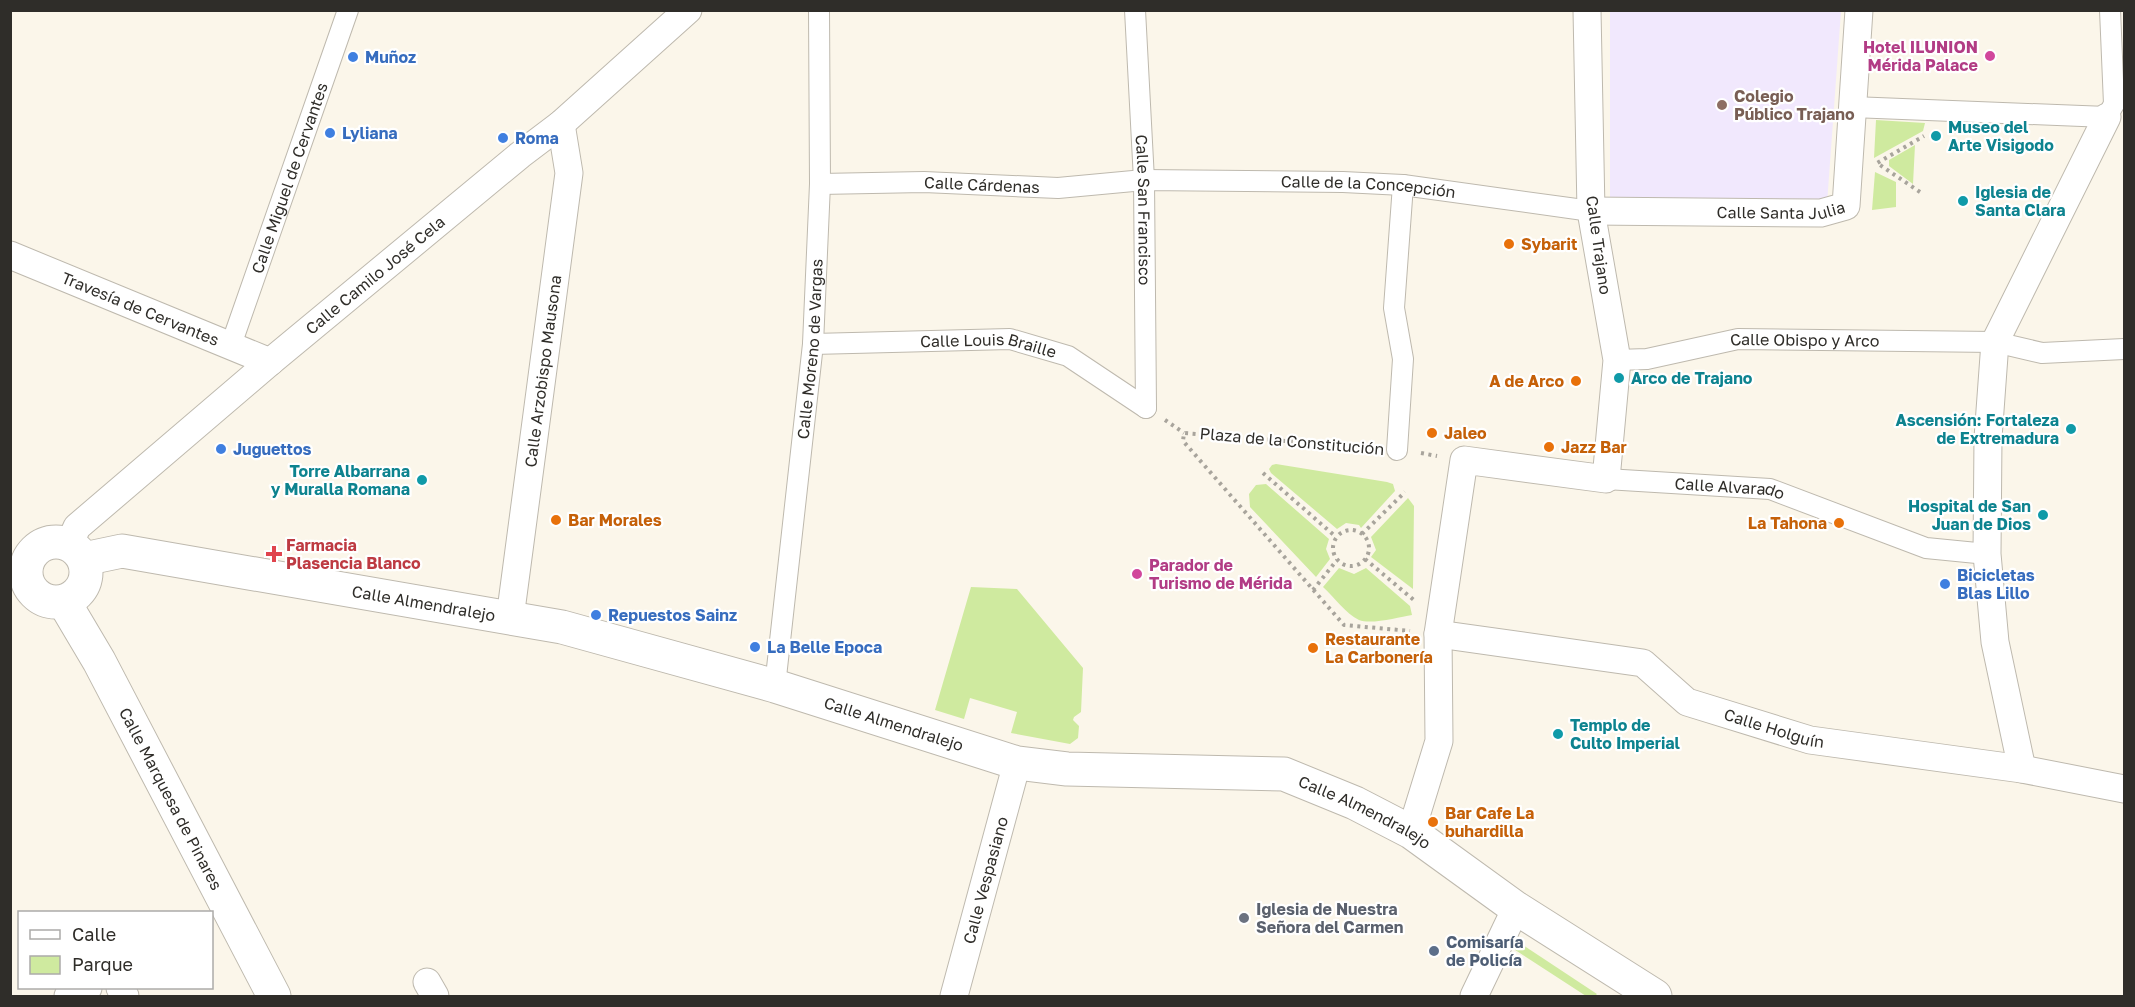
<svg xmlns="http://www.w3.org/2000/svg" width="2135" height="1007" font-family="'Golos Text',sans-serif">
	<rect width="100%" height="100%" fill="#fbf6ea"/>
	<path fill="#f1e8fd" d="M1610,11H1841L1827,204L1610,200Z"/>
	<path fill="#cfea9f" d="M1876,120L1925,123L1923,131L1874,158Z
		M1915,145L1913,184L1889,166V160Z
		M1875,172L1896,182V207L1872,210Z
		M1276,464L1387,482L1393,484L1395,491L1361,528L1359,525L1346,523L1337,529L1271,473L1269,469L1272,465Z
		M1266,484L1329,539L1326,549L1330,559L1316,577L1250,507L1249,494L1256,485Z
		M1408,498L1414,506L1413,589L1371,557L1376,550L1371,537Z
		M1339,568L1354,574L1366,568L1410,606L1412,615C1399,617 1371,625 1359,620C1346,614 1334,597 1323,587Z
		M971,587L1017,589L1083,668L1081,712L1074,717L1073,720L1079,726L1078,738L1070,744L1011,733L1017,712L970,698L964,719L935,710Z
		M1514,939L1597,994L1595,996H1586L1509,946Z"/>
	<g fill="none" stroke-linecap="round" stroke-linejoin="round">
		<g stroke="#beb9ae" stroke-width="22">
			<g id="pedestrian">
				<path id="s1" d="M1135,10L1144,180L1146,408"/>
				<path d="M2110,10L2114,104"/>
				<path d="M1852,107L2107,117L2114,104"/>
				<path id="s2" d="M820,184L924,182L1058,188L1144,180L1343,182L1403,185L1591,211"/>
				<path id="s3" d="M813,344L1010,339L1068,356L1146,408"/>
				<path id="s4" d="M231,345L348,10"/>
				<path id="s5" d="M1617,360L1647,359L1738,339L1995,342L2042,353L2124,349"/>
				<path d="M1397,450L1403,359L1394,308L1403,185"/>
				<path id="s6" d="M1606,479L1770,489L1926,548L1987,554"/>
				<path id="s7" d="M775,686L813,344L820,184L819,10"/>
			</g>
		</g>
		<g stroke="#beb9ae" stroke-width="29">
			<g id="minor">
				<path id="s8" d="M1591,211L1821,213L1846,206L1859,10"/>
				<path id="s9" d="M10,255L270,362"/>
				<path id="s10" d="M69,545L77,527L270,362L520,155L561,124L688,10"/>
				<path id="s11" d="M510,618L569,173L561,124"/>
				<path id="s12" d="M1438,634L1643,663L1687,702L1810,740L2022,769L2124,789"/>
				<path d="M2022,769L1995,642L1987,554L1988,438L1995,342L2107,117"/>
				<path d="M1411,832L1439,741L1438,634L1464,460L1606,479L1617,360L1591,211L1587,10"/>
				<path d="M427,982L435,996"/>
				<path d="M120,988L125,996"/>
				<path d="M68,996L88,988"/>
				<path id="s13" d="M954,996L1017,763"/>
				<path d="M1474,996L1516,908"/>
			</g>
		</g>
		<g stroke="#beb9ae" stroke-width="35">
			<g id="secondary">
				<path id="s14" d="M84,559L122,551L562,627L775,686L1017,763L1067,769L1284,774L1355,803L1411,832L1516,908L1655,996"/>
			</g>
		</g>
		<g stroke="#beb9ae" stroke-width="35">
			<g id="primary">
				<circle cx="56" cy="572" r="30"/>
				<path id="s15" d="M64,602L99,661L274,996"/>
			</g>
		</g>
		<path stroke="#a8a49c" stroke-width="4" stroke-dasharray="3 4.5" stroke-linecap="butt" d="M1920,192L1877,163L1924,136
			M1165,420L1184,433
			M1375,448L1184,433L1183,441L1344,625L1410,631
			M1421,453L1437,456
			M1263,473L1336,537
			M1333 548a18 18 0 1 1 36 0a18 18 0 1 1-36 0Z
			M1362,534L1405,492
			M1365,559L1415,601
			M1313,590L1337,560"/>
		<use href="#pedestrian" stroke="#fff" stroke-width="20"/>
		<use href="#minor" stroke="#fff" stroke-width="27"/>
		<use href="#secondary" stroke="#fff" stroke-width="33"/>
		<use href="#primary" stroke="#fff" stroke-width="33"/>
	</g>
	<g fill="#d1479c" stroke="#fff" stroke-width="2">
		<circle cx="1990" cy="56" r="6"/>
		<circle cx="1137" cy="574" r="6"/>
	</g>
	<g fill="#3f7fe0" stroke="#fff" stroke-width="2">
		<circle cx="353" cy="57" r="6"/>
		<circle cx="330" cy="133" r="6"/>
		<circle cx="503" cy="138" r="6"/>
		<circle cx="221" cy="449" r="6"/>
		<circle cx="1945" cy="584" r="6"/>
		<circle cx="596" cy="615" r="6"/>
		<circle cx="755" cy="647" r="6"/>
	</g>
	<circle fill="#8d6e63" stroke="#fff" stroke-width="2" cx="1722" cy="105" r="6"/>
	<g fill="#0f9aa8" stroke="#fff" stroke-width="2">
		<circle cx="1936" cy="136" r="6"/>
		<circle cx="1963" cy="201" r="6"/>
		<circle cx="1619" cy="378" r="6"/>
		<circle cx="2071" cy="429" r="6"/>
		<circle cx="422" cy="480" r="6"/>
		<circle cx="2043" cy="515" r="6"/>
		<circle cx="1558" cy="734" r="6"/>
	</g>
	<g fill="#e8710a" stroke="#fff" stroke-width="2">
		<circle cx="1509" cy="244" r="6"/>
		<circle cx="1576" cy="381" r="6"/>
		<circle cx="1432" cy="433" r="6"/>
		<circle cx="1549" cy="447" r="6"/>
		<circle cx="556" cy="520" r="6"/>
		<circle cx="1839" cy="523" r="6"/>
		<circle cx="1313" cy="648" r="6"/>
		<circle cx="1433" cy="822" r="6"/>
	</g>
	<path fill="#e0444e" stroke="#fff" stroke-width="2" d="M271 545h6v6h6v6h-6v6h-6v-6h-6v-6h6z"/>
	<circle fill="#6b7280" stroke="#fff" stroke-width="2" cx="1244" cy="918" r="6"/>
	<circle fill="#5c6f8a" stroke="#fff" stroke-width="2" cx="1434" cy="951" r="6"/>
	<g text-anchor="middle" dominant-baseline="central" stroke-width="4.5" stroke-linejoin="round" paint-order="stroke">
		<g font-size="16" font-weight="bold" fill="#b23c85" stroke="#fff" text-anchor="end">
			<text x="1978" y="47">Hotel ILUNION<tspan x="1978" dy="18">Mérida Palace</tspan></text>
			<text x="1149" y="565" text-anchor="start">Parador de<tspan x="1149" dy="18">Turismo de Mérida</tspan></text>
		</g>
		<g font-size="16" font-weight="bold" fill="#366cbe" stroke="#fff" text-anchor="start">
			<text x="365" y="57">Muñoz</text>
			<text x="342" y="133">Lyliana</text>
			<text x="515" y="138">Roma</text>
			<text x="233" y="449">Juguettos</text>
			<text x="1957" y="575">Bicicletas<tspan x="1957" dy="18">Blas Lillo</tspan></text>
			<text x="608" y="615">Repuestos Sainz</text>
			<text x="767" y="647">La Belle Epoca</text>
		</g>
		<g font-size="16" font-weight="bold" fill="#785e54" stroke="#fff" text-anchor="start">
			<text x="1734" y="96">Colegio<tspan x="1734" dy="18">Público Trajano</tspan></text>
		</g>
		<g font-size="16" font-weight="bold" fill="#0d838f" stroke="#fff" text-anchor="start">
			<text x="1948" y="127">Museo del<tspan x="1948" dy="18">Arte Visigodo</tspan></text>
			<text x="1975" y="192">Iglesia de<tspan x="1975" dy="18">Santa Clara</tspan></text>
			<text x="1631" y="378">Arco de Trajano</text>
			<text x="2059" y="420" text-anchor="end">Ascensión: Fortaleza<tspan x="2059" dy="18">de Extremadura</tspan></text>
			<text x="410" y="471" text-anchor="end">Torre Albarrana<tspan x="410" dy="18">y Muralla Romana</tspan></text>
			<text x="2031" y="506" text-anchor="end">Hospital de San<tspan x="2031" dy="18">Juan de Dios</tspan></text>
			<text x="1570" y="725">Templo de<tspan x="1570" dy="18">Culto Imperial</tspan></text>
		</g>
		<g font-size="16" fill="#2f2d29" stroke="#fff">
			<text stroke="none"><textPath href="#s4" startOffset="177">Calle Miguel de Cervantes</textPath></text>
			<text stroke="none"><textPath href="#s2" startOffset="162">Calle Cárdenas</textPath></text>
			<text stroke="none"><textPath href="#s2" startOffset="549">Calle de la Concepción</textPath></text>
			<text stroke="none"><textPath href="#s8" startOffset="190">Calle Santa Julia</textPath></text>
			<text stroke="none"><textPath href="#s1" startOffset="200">Calle San Francisco</textPath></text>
			<text transform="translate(1599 245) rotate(82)">Calle Trajano</text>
			<text stroke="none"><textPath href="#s10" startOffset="410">Calle Camilo José Cela</textPath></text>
			<text stroke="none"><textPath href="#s9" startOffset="141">Travesía de Cervantes</textPath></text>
			<text stroke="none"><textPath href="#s5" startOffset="190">Calle Obispo y Arco</textPath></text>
			<text stroke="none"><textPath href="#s3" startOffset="176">Calle Louis Braille</textPath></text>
			<text stroke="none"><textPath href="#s7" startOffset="339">Calle Moreno de Vargas</textPath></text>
			<text stroke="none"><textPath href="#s11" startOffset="249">Calle Arzobispo Mausona</textPath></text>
			<text transform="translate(1292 441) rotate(5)">Plaza de la Constitución</text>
			<text stroke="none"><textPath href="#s6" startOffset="124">Calle Alvarado</textPath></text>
			<text stroke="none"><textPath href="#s14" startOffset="345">Calle Almendralejo</textPath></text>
			<text stroke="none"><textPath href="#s14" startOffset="831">Calle Almendralejo</textPath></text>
			<text stroke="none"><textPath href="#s12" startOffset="357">Calle Holguín</textPath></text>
			<text stroke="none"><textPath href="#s15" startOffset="224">Calle Marquesa de Pinares</textPath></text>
			<text stroke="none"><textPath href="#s14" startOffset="1317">Calle Almendralejo</textPath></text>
			<text stroke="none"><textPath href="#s13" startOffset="120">Calle Vespasiano</textPath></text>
		</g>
		<g font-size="16" font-weight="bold" fill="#c56008" stroke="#fff" text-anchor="start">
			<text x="1521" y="244">Sybarit</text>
			<text x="1564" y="381" text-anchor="end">A de Arco</text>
			<text x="1444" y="433">Jaleo</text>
			<text x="1561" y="447">Jazz Bar</text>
			<text x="568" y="520">Bar Morales</text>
			<text x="1827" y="523" text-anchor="end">La Tahona</text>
			<text x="1325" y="639">Restaurante<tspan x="1325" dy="18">La Carbonería</tspan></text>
			<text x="1445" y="813">Bar Cafe La<tspan x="1445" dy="18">buhardilla</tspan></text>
		</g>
		<g font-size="16" font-weight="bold" fill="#be3a42" stroke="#fff" text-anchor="start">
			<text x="286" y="545">Farmacia<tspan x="286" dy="18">Plasencia Blanco</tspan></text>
		</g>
		<g font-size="16" font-weight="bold" fill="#5b616d" stroke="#fff" text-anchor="start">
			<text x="1256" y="909">Iglesia de Nuestra<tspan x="1256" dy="18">Señora del Carmen</tspan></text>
		</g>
		<g font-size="16" font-weight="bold" fill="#4e5e75" stroke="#fff" text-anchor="start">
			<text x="1446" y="942">Comisaría<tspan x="1446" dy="18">de Policía</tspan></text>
		</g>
	</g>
	<rect width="2135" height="1007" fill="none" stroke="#2f2d29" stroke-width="24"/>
	<rect x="18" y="911" width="195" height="78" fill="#ffffff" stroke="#acaba9" stroke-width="1.5"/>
	<rect x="30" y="930" width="30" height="9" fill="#ffffff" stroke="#acaba9" stroke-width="1.5"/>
	<text x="72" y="941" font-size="18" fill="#2f2d29">Calle</text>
	<rect x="30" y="956" width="30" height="18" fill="#cfea9f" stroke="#acaba9" stroke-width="1.5"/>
	<text x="72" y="971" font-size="18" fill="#2f2d29">Parque</text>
</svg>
